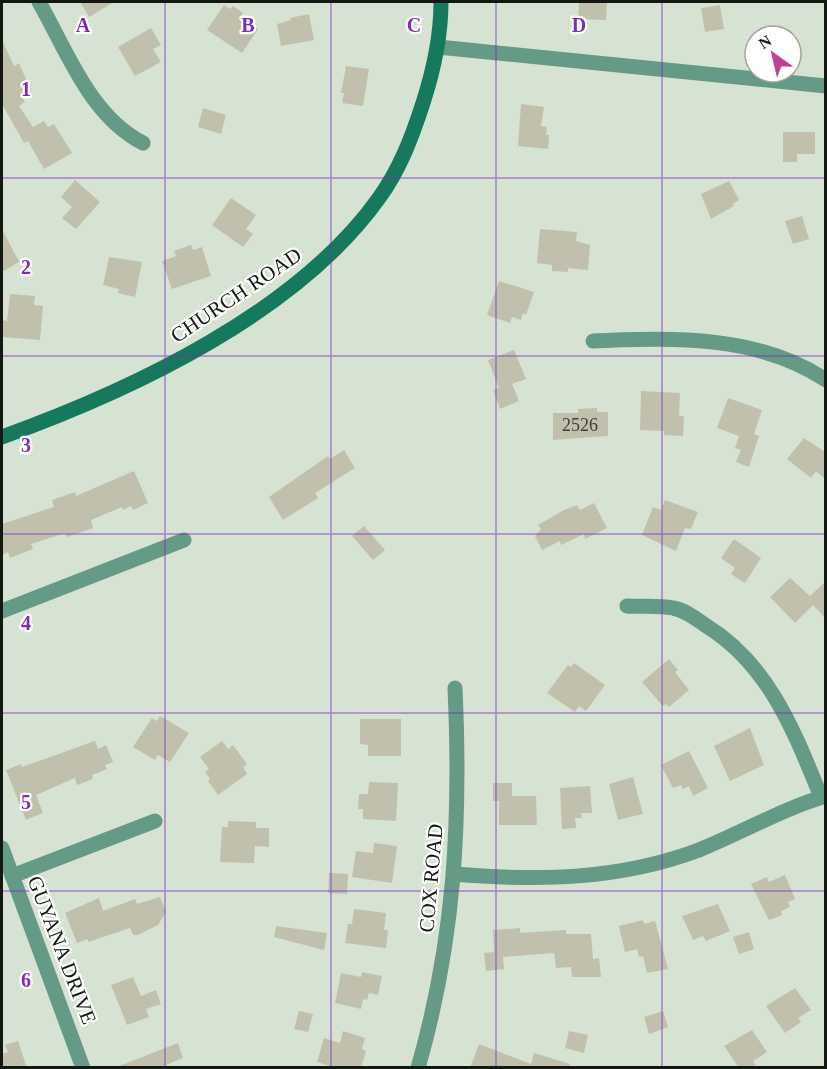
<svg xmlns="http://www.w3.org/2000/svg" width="827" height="1069" font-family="'Times New Roman',serif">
	<rect width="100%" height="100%" fill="#d6e3d2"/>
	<path fill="#c0c0ad" d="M80,2H114L89,17Z
		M579,2H607L606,20L578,19Z
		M224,5L230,9L233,6L243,13L241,16L258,29L242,53L207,30Z
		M720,5L724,29L705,32L701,8Z
		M309,14L314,40L281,46L277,24L291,20L290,18Z
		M151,28L161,45L153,49L161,62L135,76L118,47Z
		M2,40L14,66L19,63L31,90L21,96L25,102L19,106L33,127L44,121L48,127L54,124L72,153L44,169L28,141L24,143L2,104Z
		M346,66L369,69L363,106L342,103L344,93H341Z
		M521,104L544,107L541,126L547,127L546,135H549L548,149L518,146Z
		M203,108L226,115L221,134L198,127Z
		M783,132H815V154H797V162H783Z
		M75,180L100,202L76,229L62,218L72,207L61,197Z
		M729,181L739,200L733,204L734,206L711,219L701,194Z
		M231,198L256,215L246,229L253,234L243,247L212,225Z
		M802,216L809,239L793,244L785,221Z
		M2,229L19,262L2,272Z
		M540,229L577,232L576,241L590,245L588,270L568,268V272L552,271V265L537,263Z
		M191,245L193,250L202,247L211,276L172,289L162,261L176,256L174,251Z
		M109,257L142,262L135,297L118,293L119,289L103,285Z
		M499,281L534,292L526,315L523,313L521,320L512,317L510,323L487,315Z
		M10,294L35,296L34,305L43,306L40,340L2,337V320L7,321Z
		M514,350L526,379L512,384L519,401L500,409L493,390L499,388L488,360Z
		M641,391L680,393L679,416H684L683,436L664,435V431L640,430Z
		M728,398L762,410L754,434L759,436L749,467L736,462L741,450L735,448L739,436L717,428Z
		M597,408V412H608V436L553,440V413H578V409Z
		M804,438L825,452V479L816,471L811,478L787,459Z
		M344,450L355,468L315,493L318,498L283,520L269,497L328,456L330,459Z
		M134,471L148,503L133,510L131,506L123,510L122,507L91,520L93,528L67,537L65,533L31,544L33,549L10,558L8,552L2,555V524L54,507L52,500L75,492L76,496Z
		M665,500L698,512L691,529L685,528L676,551L642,535L653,507L661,510Z
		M594,503L607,528L585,539L584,534L561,545L560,541L542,550L535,536L541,529L538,525L564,510L577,505L580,510Z
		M364,526L385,550L373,560L352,536Z
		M734,539L761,558L745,583L731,574L735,568L721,558Z
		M790,578L810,596L825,582V618L813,605L795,623L770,597Z
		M669,659L678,670L675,672L689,690L669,707L666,704L663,706L642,682Z
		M574,663L605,685L586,711L579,706L575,712L547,693L568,665L571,667Z
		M160,716L189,733L170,762L158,755L155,760L133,747L152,718L157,721Z
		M360,719H401V756H368V745L360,744Z
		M750,728L764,765L730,781L714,746Z
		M95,741L98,749L106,745L113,762L105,765L107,769L92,775L93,779L77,785L75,778L36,795L43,813L26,820L6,770L21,764L22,767Z
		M222,741L228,749L233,745L247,764L243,767L247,774L218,795L208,781L210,779L205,772L209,769L200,757Z
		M689,751L708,788L693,796L689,786L683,789L681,785L673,788L661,765Z
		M633,777L643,814L618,820L609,784Z
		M369,782L398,783L396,821L363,819V809H358L359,794H368Z
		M493,783H512V796H536L537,825H499V801H493Z
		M590,786L592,813H581L582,818H575L576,828L562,829L560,788Z
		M228,821L256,822V828H269V847L255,846L254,863L220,862L222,827H228Z
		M374,843L397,846L392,883L352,877L356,851L373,853Z
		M329,873L348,874L347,894L328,893Z
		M785,875L795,899L788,902L790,907L781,911L782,915L769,920L751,884L767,877L769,882Z
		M160,897L166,912L158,925L138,935H133L130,928L88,942V939L77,943L65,913L99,898L103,911L135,899L137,904Z
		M718,904L730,931L706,941L703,936L693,940L682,916Z
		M354,909L386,913L384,930H388L386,948L345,943L348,924H352Z
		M643,920L644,924L655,921L668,969L647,973L643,956L639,957L637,949L625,952L619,926Z
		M276,926L327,933L324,950L274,937Z
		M520,928V933L566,930V934H591L593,959L599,958L601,977H572L571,967L556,968L554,953L503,957L504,969L486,971L484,953L494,952L493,930Z
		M749,932L754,949L739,954L733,937Z
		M362,972L382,976L378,995L369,993L367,1000L363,999L361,1009L335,1003L341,973L361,977Z
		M133,977L141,996L156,990L161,1004L146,1009L149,1017L127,1025L111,985Z
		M795,988L811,1010L798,1018L801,1022L785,1033L766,1006Z
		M299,1011L313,1014L308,1032L294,1029Z
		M663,1011L668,1027L649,1034L644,1017Z
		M752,1030L767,1052L753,1061L757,1068H739L724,1046Z
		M343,1031L365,1038L362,1049L366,1051L361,1068H336L317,1062L324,1038L340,1043Z
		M569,1031L588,1035L584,1053L565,1048Z
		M18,1041L27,1068H2V1054L8,1052L5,1045Z
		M178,1043L183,1058L159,1068H114Z
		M479,1044L531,1064L534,1053L570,1064L569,1068H470Z"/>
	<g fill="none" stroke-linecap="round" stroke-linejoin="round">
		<path stroke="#659a86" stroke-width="15" d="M39,2C67,51 90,116 143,143
			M438,47L826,86
			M593,341C673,338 756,334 826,380
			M627,606C641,607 658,605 673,608C685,610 695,618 705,625C769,664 794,731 821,797
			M2,611L184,540
			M2,848L83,1068
			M454,874C539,881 619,880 699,850C741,833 782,809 826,796
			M12,876L155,821
			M418,1068C455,939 461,821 455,688"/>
		<path stroke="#16785c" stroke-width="15" d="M2,437C132,390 297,313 379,198C400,169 412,137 423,103C434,69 441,38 441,2"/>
	</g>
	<path fill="none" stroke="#7b2cbf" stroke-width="1.5" stroke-opacity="0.55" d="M165,2V1068M331,2V1068M496,2V1068M662,2V1068M2,178H826M2,356H826M2,534H826M2,713H826M2,891H826"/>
	<g text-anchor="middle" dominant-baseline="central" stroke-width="4.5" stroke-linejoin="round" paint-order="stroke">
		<g font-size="18" fill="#3e4239">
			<text x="580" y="425">2526</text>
		</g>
		<g font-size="21" fill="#131812" stroke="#fff">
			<text transform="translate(236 295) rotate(-34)">CHURCH ROAD</text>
			<text transform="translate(431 878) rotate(-85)">COX ROAD</text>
			<text transform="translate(62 950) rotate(69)">GUYANA DRIVE</text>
		</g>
	</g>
	<g font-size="20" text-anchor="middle" font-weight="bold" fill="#7b2cbf" stroke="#fff" stroke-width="4.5" stroke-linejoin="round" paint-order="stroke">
		<text x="83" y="32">A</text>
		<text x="248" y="32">B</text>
		<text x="414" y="32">C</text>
		<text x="579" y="32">D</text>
		<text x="26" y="96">1</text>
		<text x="26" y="274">2</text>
		<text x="26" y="452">3</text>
		<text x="26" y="630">4</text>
		<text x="26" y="809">5</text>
		<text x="26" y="987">6</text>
	</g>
	<rect width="827" height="1069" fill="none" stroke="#131812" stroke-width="6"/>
	<g transform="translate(773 54) rotate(326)"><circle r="28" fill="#ffffff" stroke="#a1a3a0" stroke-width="1.5"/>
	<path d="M0-4.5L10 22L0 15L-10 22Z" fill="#bd4293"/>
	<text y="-9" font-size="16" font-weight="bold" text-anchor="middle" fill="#131812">N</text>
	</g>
</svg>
